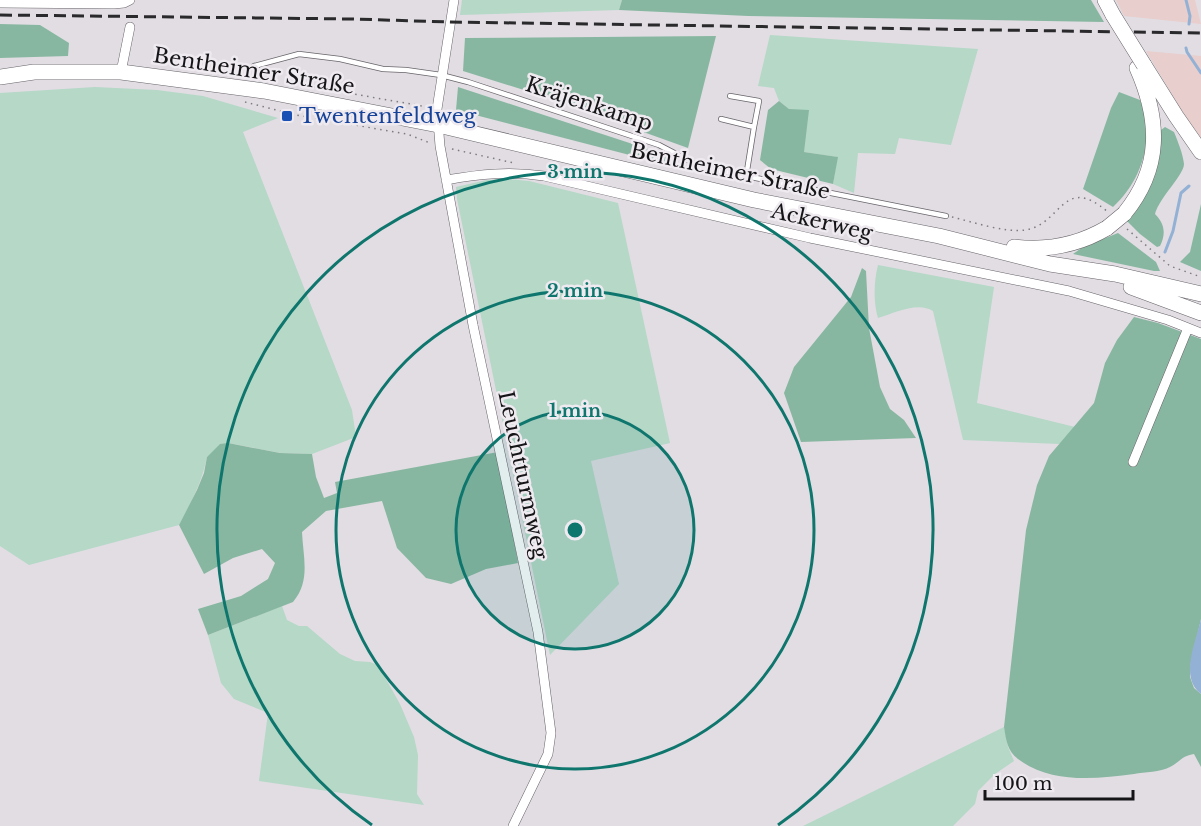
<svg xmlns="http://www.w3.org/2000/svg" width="1201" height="826" font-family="'Libre Baskerville',serif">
	<rect width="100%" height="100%" fill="#e1dde3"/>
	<path fill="#e8cecc" d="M1116,0H1195L1201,24L1124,16Z
		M1146,51L1201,56V138L1182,111Z"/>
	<path fill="#b5d8c7" d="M462,0H622L619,10L460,15Z
		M770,35L978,49L951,145L899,138L895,154L858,153L854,193L833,184L837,157L804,152L789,109L779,101L774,88L758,86Z
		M95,87L157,90L203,96L278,118L243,132L352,410L356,437L312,454L281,453L228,443L207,457C202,482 191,503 179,525L29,565L0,546V93Z
		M508,179L529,181L618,203L670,443L591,461L619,584L550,655L457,199L456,187L487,180Z
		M878,265L994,287L977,403L1075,427L1060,444L963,440L933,311C918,301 894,313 878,318C873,301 874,281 878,265Z
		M282,606L287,620L299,626H307L340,654L355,661L370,662L378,665L400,704L414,737L418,755L417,794L424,805L259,781L268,713L234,699L221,683L208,635Z
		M1004,727L1008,747L1014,761L995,774L978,791L975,804L953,826H803Z"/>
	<path fill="#88b7a1" d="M622,0H1091L1104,22L748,16L619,10Z
		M0,24L40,25L69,43L68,56L0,58Z
		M716,36L688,148L543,96L463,71L465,38Z
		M458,87L651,150L671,158L672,166L456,110Z
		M1119,92L1140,100C1156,136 1142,181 1113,207L1083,189L1111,108Z
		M779,101L789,109L809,110L804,152L838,157L833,184L771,169L760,160L768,110Z
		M1165,127L1174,132C1178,142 1183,154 1184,164C1184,175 1159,198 1155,214C1165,224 1166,234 1160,246L1157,247L1140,234L1127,221L1158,162L1161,130Z
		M1201,204V271L1180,262L1190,252Z
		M1118,233L1156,262L1160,271H1154L1073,254L1083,247Z
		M862,268L866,271L869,328L880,387L890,409L904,420L916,438L801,442L784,393L794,367L851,297Z
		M1134,317L1158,323L1201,339V619L1190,667V677L1194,688L1201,694V767L1194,754C1181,756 1180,762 1170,767C1160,772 1145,772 1134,774C1096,779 1051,784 1018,759C1007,751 1006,739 1004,727L1026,530L1037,485L1049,456L1094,403L1105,363L1117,340Z
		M228,443L280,453L312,454L316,477L324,498L337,493L335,482L498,452L518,563L486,569L451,584L426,578L397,548L382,501L326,511L302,532C303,557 311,581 293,602L208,635L198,609L241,596L268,579L275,563L262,549L233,558L204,574L179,525L197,490L204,473L207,457L220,444Z"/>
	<path fill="#93b1d4" d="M1201,619V694C1179,677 1196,642 1201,619Z"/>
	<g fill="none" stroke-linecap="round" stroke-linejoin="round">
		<path stroke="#93b1d4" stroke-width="3" d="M1186,0L1190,16L1189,24
			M1186,48L1187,52L1201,73
			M1165,252L1173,231L1181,193L1189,186"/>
		<g stroke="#68646a" stroke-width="6">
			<path id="service" d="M254,66L299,54L340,59L383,69L406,70L441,75L468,82L659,145L701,167L946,216
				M730,96L759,101L754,127
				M721,119L754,127L746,177"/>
		</g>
		<g stroke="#68646a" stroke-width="10">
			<path id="minor" d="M454,0L437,109L440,146L473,325L538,632L551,733L548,754L513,826
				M0,3L114,4L124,3L130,0
				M121,72L130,27
				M446,180C480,174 510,171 544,176L810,238L1069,291L1168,320L1201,333
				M1133,462L1188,328"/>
		</g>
		<g stroke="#68646a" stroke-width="16">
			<path id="primary" d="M1105,0L1113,15
				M1144,65L1176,116L1201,152
				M0,77L34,72H121L264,91L438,125L754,200L939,236L1050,264L1115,274L1201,294
				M1124,214C1162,168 1160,120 1137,68
				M1014,247C1047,251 1078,245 1107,228
				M1131,287L1201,313"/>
		</g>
		<path stroke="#7d7b7f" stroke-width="1.5" stroke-dasharray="1.5 4.5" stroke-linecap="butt" d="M302,85L428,107
			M245,102L296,115L407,134L430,143
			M452,149L514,163
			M952,217C973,222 1005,233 1025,230C1062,225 1062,173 1108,212
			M1127,229L1170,266L1201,277"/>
		<use href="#service" stroke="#fff" stroke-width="4.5"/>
		<use href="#minor" stroke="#fff" stroke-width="9"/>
		<use href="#primary" stroke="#fff" stroke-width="15"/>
		<path stroke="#2a292b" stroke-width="3" stroke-dasharray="12 6" stroke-linecap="butt" d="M0,15L353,19L450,22L1201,33"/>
		<g stroke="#68646a" stroke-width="16" stroke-linecap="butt">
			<path id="primary-bridge" d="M1113,15L1144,65
				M1107,228L1124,214"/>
		</g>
		<use href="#primary-bridge" stroke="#fff" stroke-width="15"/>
	</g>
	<circle cx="575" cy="530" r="119" fill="#0f766e" fill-opacity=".12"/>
	<g fill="none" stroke="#0f766e" stroke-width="3">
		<circle cx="575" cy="530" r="119"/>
		<circle cx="575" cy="530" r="239"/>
		<path d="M372 825A358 358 0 1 1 778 825"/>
	</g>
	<rect fill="#1a4fb4" stroke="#eeeaf0" stroke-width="2" x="281" y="110" width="12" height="12" rx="3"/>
	<g text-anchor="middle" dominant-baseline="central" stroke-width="5" stroke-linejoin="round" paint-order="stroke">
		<g font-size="21" fill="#151416" stroke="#eeeaf0">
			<text transform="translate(254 71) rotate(9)">Bentheimer Straße</text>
			<text transform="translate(589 104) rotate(18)">Kräjenkamp</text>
			<text transform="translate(730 171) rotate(12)">Bentheimer Straße</text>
			<text transform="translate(822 222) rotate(13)">Ackerweg</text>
			<text transform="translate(523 475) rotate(78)">Leuchtturmweg</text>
		</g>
		<g font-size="21" fill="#164399" stroke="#eeeaf0" text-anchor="start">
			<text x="299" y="116">Twentenfeldweg</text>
		</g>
	</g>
	<circle cx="575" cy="530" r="9" fill="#0f766e" stroke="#eeeaf0" stroke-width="3"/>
	<g font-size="18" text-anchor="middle" font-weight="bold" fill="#0f766e" stroke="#eeeaf0" stroke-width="5" stroke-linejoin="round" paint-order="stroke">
		<text x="575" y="178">3 min</text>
		<text x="575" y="297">2 min</text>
		<text x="575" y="417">1 min</text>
	</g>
	<path d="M985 790v9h148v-9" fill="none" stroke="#151416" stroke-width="3"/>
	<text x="994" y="790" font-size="18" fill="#151416" stroke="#eeeaf0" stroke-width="4.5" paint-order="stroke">100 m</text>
</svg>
